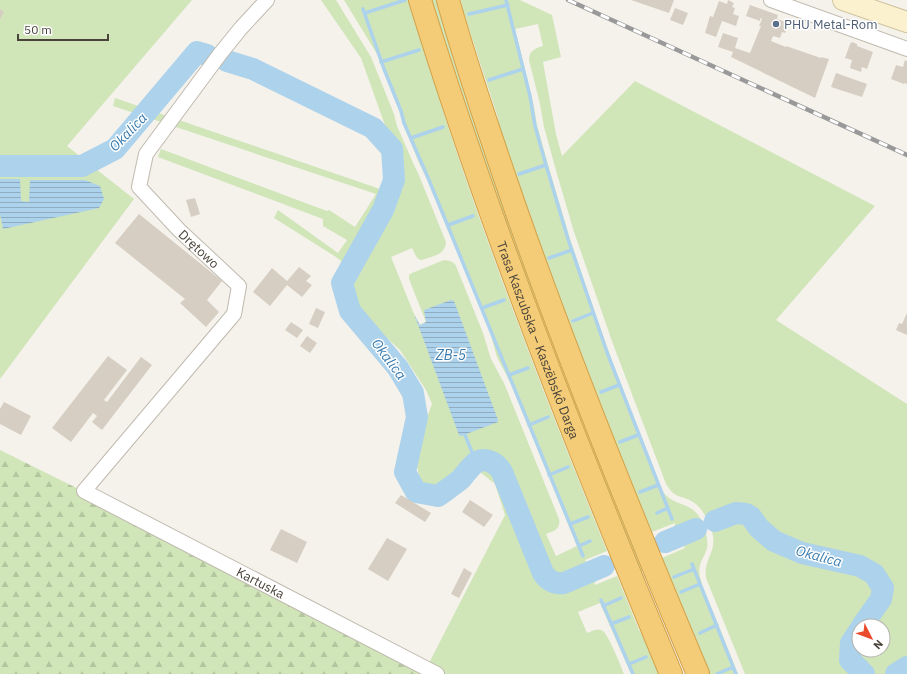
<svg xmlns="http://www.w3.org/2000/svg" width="907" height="674" font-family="'IBM Plex Sans',sans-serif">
	<defs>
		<pattern id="forest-firs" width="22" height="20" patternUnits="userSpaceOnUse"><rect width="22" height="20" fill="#d0e5b8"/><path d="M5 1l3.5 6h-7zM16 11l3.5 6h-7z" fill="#b4c69f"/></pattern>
		<pattern id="water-rules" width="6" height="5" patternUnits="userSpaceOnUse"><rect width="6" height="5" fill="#add2ec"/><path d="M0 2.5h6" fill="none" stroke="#8facc0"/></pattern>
	</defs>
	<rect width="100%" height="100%" fill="#f5f2ec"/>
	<path fill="#d0e5b8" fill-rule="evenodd" d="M0,0H192L67,146L134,199L0,379Z
		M321,0H336L371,57L394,114L397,126L414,165L418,173L446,242C445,255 433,256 422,260C416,260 415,253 412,248L391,257L414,314L419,325L426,322L409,279V275L412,273L444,260L450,261L454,263L456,266L483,333L491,359L504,383L559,519C561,529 554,531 546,534L556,556L577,546L510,382L497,357L489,329L426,177L419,163L403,123L400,112L377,54L344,0H409L440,99L442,108C491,258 548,405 607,551L585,560L586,562L587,561L589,567L600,562C604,564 606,568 604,572L593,576L596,582L594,583L595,585L617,576L639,630L644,638L659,674H631L600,603L578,612L587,633C592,631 598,628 603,631C608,634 621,666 624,674H450L429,663L505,515L495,484L476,469L470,474L466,469L453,478L429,490L420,479L414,453L432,404L426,390L400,350L368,321L350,289L352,270L336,257L274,218L278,210L338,253L347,240L323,226V219L158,157L161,149L327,211L329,210L355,227L376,194L113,106L115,98L380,189L385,182L392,187V180L384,158L391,142L361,58Z
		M430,0H437L645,569L639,572L515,254Z
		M461,0H520L552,15L561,57L543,62L556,134L562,156L635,81L875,206L776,320L907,404V674H745L706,578C703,560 716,553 713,536C711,525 703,508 693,502C680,494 676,500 666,484L613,344L574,232L557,174L544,127L540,104L529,60C529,51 535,48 543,46L538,24L515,29L534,107L537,125L549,168L570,239L596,316L618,377L662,490C672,507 691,501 700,518C704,527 709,538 707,548C704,559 697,564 700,577C703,590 709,602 714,614C722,634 730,654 738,674H710L662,558L685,548L684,546L682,547L680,541L669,546C665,544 664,540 665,536L676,531L674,526L675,525V523L652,532C596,399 546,264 499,127L498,118L463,10ZM859,626H883V650H859Z"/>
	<path fill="url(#forest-firs)" d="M0,450L429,663L450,674H0Z"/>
	<path fill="url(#water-rules)" d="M0,179H20L21,201L29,202L30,180H85L100,186L104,199L99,208L3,229L0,214Z
		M451,300L454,301L498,420V422L461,436L459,435L414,314L420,325L426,322L424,310Z"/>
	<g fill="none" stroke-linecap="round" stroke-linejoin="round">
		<path stroke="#add2ec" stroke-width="3.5" d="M506,0L530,96L535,126L546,165L568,239L608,355L672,519
			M363,9L384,69L401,111L404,123L429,180L583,556
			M365,13L405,0
			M469,14L508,5
			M381,62L419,50
			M489,80L523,69
			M411,138L443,127
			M519,174L546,165
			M448,225L473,216
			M549,258L572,250
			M482,308L504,300
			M573,321L593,313
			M509,375L528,368
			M601,392L619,385
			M529,425L548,417
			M465,435L476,462
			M620,442L638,435
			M549,475L568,467
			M640,492L658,485
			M657,513L668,508
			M570,524L588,517
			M579,546L590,541
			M692,564L736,674
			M674,577L694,569
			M681,592L700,584
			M601,600L633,674
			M603,606L621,598
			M611,624L629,617
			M700,633L717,625
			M629,664L646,657
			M717,674L733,667"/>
		<path stroke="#add2ec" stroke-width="22" d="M227,61L253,69L373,128L392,149L394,180L383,210L342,283L350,311L398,368L413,393L417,417L405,472L416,492L438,496C446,490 454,485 461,479C465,474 469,469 473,465C483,455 496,462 502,472L543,573C548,581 555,584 564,583L604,566
			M0,166H82L115,149L197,52L207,55
			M715,521L736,513L746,514L751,517L759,528L774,541L802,553L860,566L874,574L883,588L881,599L862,626
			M665,542L696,529
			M859,631L851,643L850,660L864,674
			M896,674L907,667"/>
	</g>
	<path fill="#d6cec2" d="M631,0H674L669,13Z
		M728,0L734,3L732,7L735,8L733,14L739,16L736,26L722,21L716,37L705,33L710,16L713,17L719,1L727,4Z
		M750,5L778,15L777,19L786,22L785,26L787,27L785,33L782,32L780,38L773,36L771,41L786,47V46L821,58V57L829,59L815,98L731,57L733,52L718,47L723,33L738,38L735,48L750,53L761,26H759L762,19L760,18V21L746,16Z
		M675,8L688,13L683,25L670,20Z
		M0,9L4,12L0,19Z
		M852,42L857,44V46L873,52L867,69L862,67L861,72L850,68L852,60L845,58L850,44Z
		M905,60L907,61V84L904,83V84L891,79L896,65L903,67Z
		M836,73L867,84L862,97L831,87Z
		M195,198L200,214L191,217L186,200Z
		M139,214L222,281L207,300L219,312L206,327L180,303L185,299L115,243Z
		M299,267L311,276L306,281L312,285L302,297L287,285L270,306L253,292L272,268L287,281Z
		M316,308L325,312L318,328L309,324Z
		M907,313V321L906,322H907V335L896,330L899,323L902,324Z
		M291,322L303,330L297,338L285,330Z
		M307,336L317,343L310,353L300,346Z
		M108,356L127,370L104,400L107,402L141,357L152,365L102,430L92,422L97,416L93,413L71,442L52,428Z
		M4,402L31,416L21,435L0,424V409Z
		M401,495L431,513L425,522L395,503Z
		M470,500L493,515L484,527L462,512Z
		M281,529L307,542L297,563L270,550Z
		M387,538L407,549L388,581L368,569Z
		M464,568L472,573L459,598L451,594Z"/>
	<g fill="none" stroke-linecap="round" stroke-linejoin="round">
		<g stroke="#c0baaf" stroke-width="16">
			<g id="street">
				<path id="s1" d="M267,0L241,28L220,54L146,154L139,187L179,230L239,286L234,314L84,491L437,674"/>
				<path d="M771,0L907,49"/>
			</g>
		</g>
		<g stroke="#d1c49f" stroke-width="22">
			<path id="secondary" d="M843,0L907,22"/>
		</g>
		<g stroke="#d3a147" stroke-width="24">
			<g id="highway">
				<path id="s2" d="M420,0C491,230 579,452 671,674"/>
				<path d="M448,0C468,72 493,143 517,213C572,369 634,522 698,674"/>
			</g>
		</g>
		<use href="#street" stroke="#fff" stroke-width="14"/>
		<use href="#secondary" stroke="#fbf1cf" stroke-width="20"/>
		<use href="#highway" stroke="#f4cc78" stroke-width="22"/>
		<g stroke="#999" stroke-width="4.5">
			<path id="rail" d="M568,0L907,155"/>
		</g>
		<use href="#rail" stroke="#fff" stroke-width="3" stroke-dasharray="9" stroke-linecap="butt"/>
	</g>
	<circle fill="#5c6f8a" stroke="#fff" stroke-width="1.5" cx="776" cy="24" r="4"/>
	<g text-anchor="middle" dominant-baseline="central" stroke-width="3" stroke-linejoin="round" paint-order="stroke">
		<g font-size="13" fill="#4e5e75" stroke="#fff" text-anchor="start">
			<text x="784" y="24">PHU Metal-Rom</text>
		</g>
		<g font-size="13" fill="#49433a" stroke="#fff">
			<text stroke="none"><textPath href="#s1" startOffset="316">Drętowo</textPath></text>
			<text stroke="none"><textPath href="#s2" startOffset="360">Trasa Kaszubska – Kaszëbskô Darga</textPath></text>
			<text stroke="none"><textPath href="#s1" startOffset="830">Kartuska</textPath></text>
		</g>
		<g font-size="14" font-style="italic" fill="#397bae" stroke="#fff">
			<text transform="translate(128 132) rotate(-46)">Okalica</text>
			<text x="451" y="355">ZB-5</text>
			<text transform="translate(389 359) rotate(53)">Okalica</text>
			<text transform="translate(819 556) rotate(15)">Okalica</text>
		</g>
	</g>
	<g transform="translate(871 638) rotate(132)"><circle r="19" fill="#ffffff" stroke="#b6b4b0"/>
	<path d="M0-3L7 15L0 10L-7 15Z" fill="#ea4b2d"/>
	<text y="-6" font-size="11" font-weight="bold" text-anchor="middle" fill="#49433a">N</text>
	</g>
	<path d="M18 34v6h90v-6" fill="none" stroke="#49433a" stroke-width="2"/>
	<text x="24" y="34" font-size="12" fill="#49433a" stroke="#ffffff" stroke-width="3" paint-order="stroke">50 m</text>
</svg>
